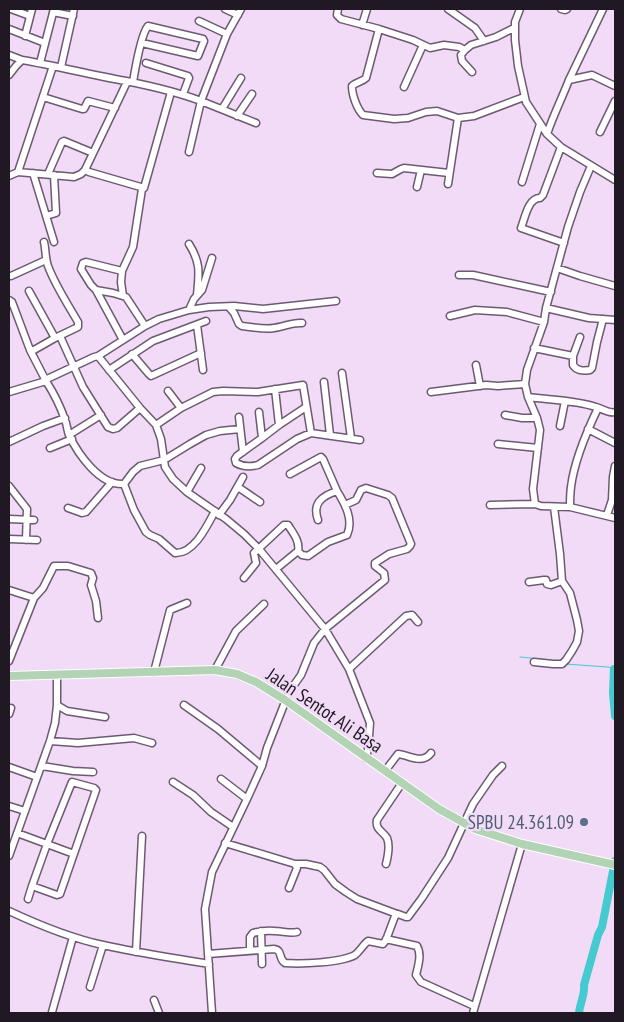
<svg xmlns="http://www.w3.org/2000/svg" width="624" height="1022" font-family="'PT Sans Narrow',sans-serif">
	<rect width="100%" height="100%" fill="#f1dbf7"/>
	<g fill="none" stroke-linecap="round" stroke-linejoin="round">
		<path stroke="#44cacf" stroke-width="1" d="M520,657L560,661
			M565,664L608,667L614,669L615,667"/>
		<path stroke="#44cacf" stroke-width="8" d="M614,669L613,693L615,716
			M579,1013C580,1003 585,995 584,985L598,935L602,927L615,861"/>
		<g stroke="#6d5a72" stroke-width="9">
			<path id="minor" d="M11,9L30,16
				M225,9L238,15
				M338,9L337,15L341,19L379,29L413,40L430,48L444,45L459,47L465,50
				M448,9L475,28L484,41
				M520,9L515,22V40L518,66L526,102L547,134L561,147L615,180
				M561,9L565,10L567,9
				M53,12L73,16
				M199,21L227,34
				M362,25L367,9
				M9,29L45,43
				M379,29L366,78C362,82 356,82 352,86C352,95 357,109 363,115L394,119L408,118L426,112L437,111L458,118L474,116L524,97
				M25,36L32,9
				M9,55L22,60
				M40,63L54,9
				M146,63L188,76L189,78L183,94
				M61,67L74,9
				M472,72L462,61L461,55L465,50L471,45L496,37L514,28
				M9,75L16,66L22,60C57,66 91,75 126,81C151,86 177,92 201,101L227,34L241,9
				M569,80L603,9
				M133,82C135,70 141,34 148,26L203,39L204,41L198,56L142,43
				M404,87L423,45
				M43,97L82,109H84L88,101L115,108
				M222,109L241,78
				M237,116L252,94
				M600,132L615,101
				M547,134C553,116 562,98 569,80L592,75L615,86
				M561,147L543,195L540,198C528,198 525,218 521,228L564,243
				M189,152L201,101L256,123
				M591,166L580,192L568,227L546,308L544,322L527,370L525,384L528,397L537,418L540,430L533,489L535,504L541,506L570,507L615,518
				M85,170L89,172L144,188L171,92
				M18,172L53,66
				M33,173L54,242
				M377,173L392,174L401,169L404,168L449,173
				M48,174L62,142L64,141L93,153
				M9,176L18,172L74,177L81,174L85,170L127,82
				M522,182L540,124
				M448,184L458,118
				M417,187L421,170
				M46,216L56,213L54,175
				M189,244C201,263 199,273 197,295
				M557,268L580,276L615,286
				M122,271L86,262L83,263L81,269L91,285L96,290L113,293L126,297L145,326
				M459,275H473L551,292
				M11,276L46,260
				M96,290L123,340
				M29,291L55,338
				M123,296L121,282L122,271L133,247L142,189
				M9,300L12,302L30,350H34L55,338L78,327V322C67,303 55,285 48,266C45,258 46,250 44,242
				M229,307L234,313L239,324L242,326C253,327 264,330 274,328C284,327 292,322 302,323
				M546,308L589,318L615,320
				M189,310L194,299L202,290L212,258
				M450,316L475,310L507,312L544,322
				M197,325L203,370
				M60,336L83,387L108,427L113,429L117,428L140,408
				M580,337L573,356V365C577,371 583,371 590,370L592,368L597,342L603,319
				M534,348L573,356
				M132,354L149,374L151,376L201,353
				M98,356L145,326L159,319L189,310L209,307L234,306L263,309L336,301
				M476,365L480,386
				M109,370L153,341L206,321
				M342,373L351,438
				M324,382L330,435
				M275,389L279,425
				M168,391L181,408
				M9,392L46,381L30,350
				M431,392L486,385L498,386L525,384
				M528,397C550,400 575,400 596,407C603,409 609,414 615,412
				M306,407L279,425L262,438L237,456L235,459L236,463C243,467 250,467 258,465L297,439L311,433L360,440
				M259,412L262,438
				M505,415L522,418H537
				M239,417L243,452
				M156,425L181,408L213,392L223,391L258,392L303,385L311,433
				M560,426L565,401
				M240,429L220,431L206,435L190,444L164,460L140,466L133,472L124,484C100,486 78,454 69,435C67,430 67,424 65,420C61,408 53,392 46,381L47,379L94,357L98,356L140,408L156,425L161,439L165,467L173,479L187,492L226,519L244,534L259,549L325,629L349,669L370,723L368,749L366,758
				M588,429L615,443
				M69,435L101,415
				M9,442L43,426L65,418
				M498,444L538,448
				M50,448L72,439
				M290,474L321,457L323,459L337,491
				M124,484L134,510L146,532L150,535L159,539L175,553C194,554 207,526 215,511
				M9,486L27,509L26,540
				M238,487L260,502
				M187,492L201,468
				M490,505L535,504
				M570,507C570,501 570,494 571,487C574,462 587,431 598,408
				M68,508L82,513L86,512L112,482
				M219,515L230,500L243,477
				M607,515L612,500L613,477L615,466
				M9,519L34,520
				M9,539L37,540
				M276,569L298,551L302,555L308,556L328,542L347,535C354,520 345,504 337,491C322,496 312,503 318,520
				M244,578L256,563L254,553L284,525H288C293,533 300,541 298,551
				M529,582L544,580H546L547,584L551,585L562,581
				M9,590L34,598
				M9,661L34,598L43,588L54,566H68L91,573L93,578L91,585L96,601L98,618
				M534,662L553,664H562L566,660L572,651L577,642L579,631L577,620L570,593L562,581L560,554L554,507
				M349,669L406,616L412,615L418,622
				M215,670L236,631L264,604
				M154,672L170,610L187,603
				M57,705L67,711L105,717
				M184,705L218,729L262,766
				M9,714L11,708
				M50,741L78,743L134,738L152,743
				M42,766L73,771L93,772
				M9,767L37,777
				M385,771L398,754C409,755 422,765 431,753
				M221,779L247,799
				M72,782L94,788L96,790L60,894L57,895L32,886L47,844Z
				M173,782L193,795L211,812L233,827
				M9,806L25,811
				M17,833L74,854
				M225,843L295,864L297,868L289,888
				M9,856L50,741L55,723L57,705V675
				M295,864H306L320,867L324,870L335,884L346,892L357,899L397,914
				M386,864C388,856 390,845 387,838C383,831 375,830 377,820L402,783
				M28,899L32,886
				M9,911C39,925 70,938 103,945C138,953 174,958 209,964
				M261,931L262,964
				M386,939L417,946C422,955 418,966 416,975L421,982L474,1006
				M250,950V937L253,933C260,931 267,930 275,931C283,931 289,934 297,932
				M136,952L142,836
				M208,954L274,949C283,950 278,959 285,963C301,964 340,963 355,955C360,951 363,945 368,941L383,944L386,940L395,916L398,914L406,917H408L422,898L448,858L473,804L493,775L502,766
				M90,987L103,945
				M154,1000L159,1013
				M52,1012L73,937
				M212,1013L205,909L212,872L247,799L262,766L267,748L289,692L301,675L314,643L325,629L385,580L384,573L375,566V563L389,554L407,549L410,546L411,544L392,498L388,495L366,488L361,490L356,500L345,505
				M473,1013L522,844"/>
		</g>
		<g stroke="#fff" stroke-width="10">
			<path id="major" d="M9,676L215,670L237,674L256,682L285,700L439,809L475,829L522,844L615,865"/>
		</g>
		<use href="#minor" stroke="#fff" stroke-width="6"/>
		<use href="#major" stroke="#b2d3b4" stroke-width="8"/>
	</g>
	<circle fill="#5c6f8a" stroke="#f1dbf7" stroke-width="2" cx="584" cy="822" r="5"/>
	<g text-anchor="middle" dominant-baseline="central" stroke-width="4.5" stroke-linejoin="round" paint-order="stroke">
		<g font-size="19" fill="#201822" stroke="#f1dbf7">
			<text transform="translate(325 710) rotate(34)">Jalan Sentot Ali Basa</text>
		</g>
		<g font-size="19" fill="#4e5e75" stroke="#f1dbf7" text-anchor="end">
			<text x="574" y="822">SPBU 24.361.09</text>
		</g>
	</g>
	<rect width="624" height="1022" fill="none" stroke="#201822" stroke-width="20"/>
</svg>
